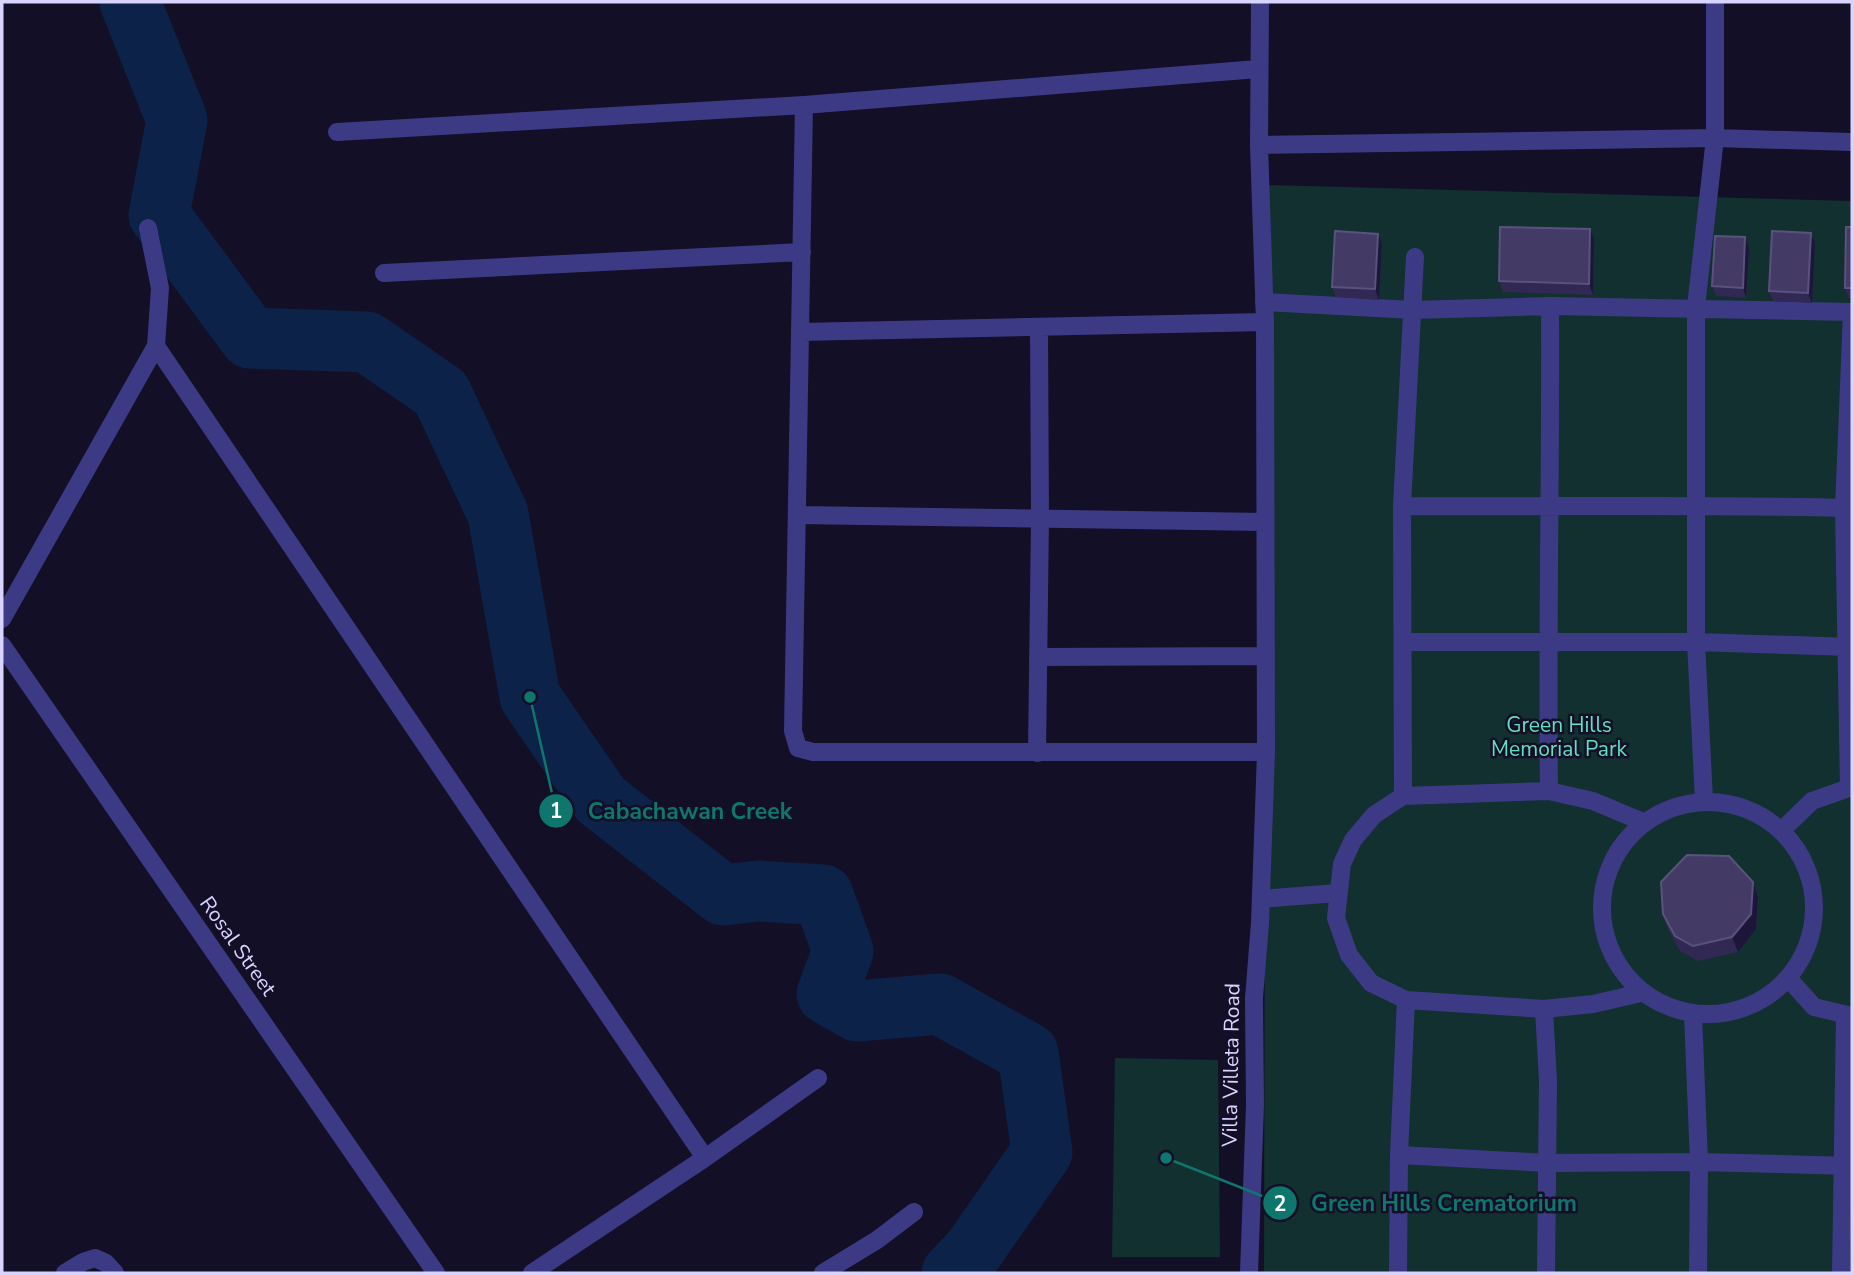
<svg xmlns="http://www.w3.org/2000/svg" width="1854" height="1275" font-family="'Nunito Sans',sans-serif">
	<rect width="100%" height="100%" fill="#130f26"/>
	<path fill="#12302f" d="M1266,185L1852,201V1273H1264Z
		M1115,1058L1218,1060L1220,1257H1112Z"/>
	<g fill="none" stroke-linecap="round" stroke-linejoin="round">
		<path stroke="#0c2248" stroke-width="61" d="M130,2L177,120L159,215L250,338L367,342L441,393L498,514L530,697L601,800L723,895L759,891L823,895L843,951L827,994L857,1011L940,1004L1028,1053L1042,1152L973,1251L952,1273"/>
		<path stroke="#3d3a85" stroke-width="18" d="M1264,302L1412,310L1550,306L1852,312
			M1402,506C1552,507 1702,504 1852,508
			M1404,642H1696L1852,647
			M1849,787L1844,508L1852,312
			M1549,791C1547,630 1551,468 1550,306
			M1403,796L1402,506L1415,257
			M1704,800L1696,642V307L1715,138
			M1602 908a106 106 0 1 1 212 0a106 106 0 1 1-212 0Z
			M1781,831L1812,801L1852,787
			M1261,899L1337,893
			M1789,979L1814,1007L1852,1016
			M1406,1000L1544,1009L1593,1004L1641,993
			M1544,1009L1548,1081L1546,1273
			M1693,1014L1699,1162L1698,1273
			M1399,1155L1549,1163L1699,1162L1852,1166
			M1398,1273L1399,1155L1406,1000L1371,983L1349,955L1336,918L1342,864L1353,840L1374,815L1403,796L1549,791L1593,801L1643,822
			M1841,1273L1845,1016"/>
		<path stroke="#3d3a85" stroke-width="18" d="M804,105L793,731L798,748L813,752H1266
			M337,132L804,105L1258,69
			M1715,138V2
			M1259,145L1715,138L1852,142
			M384,273L802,252
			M801,332L1265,322
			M156,346L705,1158
			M798,515L1265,522
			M2,619L156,346L160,288L148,228
			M2,645L436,1273
			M1038,657L1266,656
			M1037,753L1040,518L1039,327
			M65,1273L83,1262L95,1258L106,1263L115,1273
			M532,1273L705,1158L818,1078
			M823,1273L877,1240L914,1212
			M1249,1273L1255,1105L1254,998L1260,923L1266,752L1265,322L1259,145L1260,2"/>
	</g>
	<path fill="#312854" d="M1852,227V298H1849L1845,288Z
		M1811,233L1815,243L1812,303L1773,301L1769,291Z
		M1594,239L1593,295L1503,292L1499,281Z
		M1382,244L1379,300L1336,297L1332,287Z
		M1749,248L1746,298L1716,296L1712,286Z
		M1753,882L1758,897L1756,929L1738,952L1698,961L1680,951L1668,929L1663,914Z"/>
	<path fill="#1d163a" d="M1590,229L1594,239L1593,295L1589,284Z
		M1811,233L1815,243L1812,303L1808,293Z
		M1378,234L1382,244L1379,300L1375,289Z
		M1745,237L1749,248L1746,298L1743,288Z
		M1753,882L1758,897L1756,929L1738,952L1732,937Z"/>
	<path fill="#433a66" stroke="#5a527e" stroke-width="2" d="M1500,227L1590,229L1589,284L1499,281Z
		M1846,227H1852V288H1845Z
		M1335,231L1378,234L1375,289L1332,287Z
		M1772,231L1811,233L1808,293L1769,291Z
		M1715,236L1745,237L1743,288L1712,286Z
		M1687,855L1729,856L1753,882L1751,914L1732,937L1693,946L1675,936L1663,914L1661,882Z"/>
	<g text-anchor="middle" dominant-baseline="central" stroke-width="5" stroke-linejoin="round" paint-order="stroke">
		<g font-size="21" fill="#5fe0c0" stroke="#130f26">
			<text x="1559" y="725">Green Hills<tspan x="1559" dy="24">Memorial Park</tspan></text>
		</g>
		<g font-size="21" fill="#d9d4ff" stroke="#130f26">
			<text transform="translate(238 946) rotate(55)">Rosal Street</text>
			<text transform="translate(1231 1065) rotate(-89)">Villa Villeta Road</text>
		</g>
	</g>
	<path fill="none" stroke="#0f766e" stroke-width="2.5" d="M530 697L556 811M1166 1158L1280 1203"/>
	<g fill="#0f766e" stroke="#130f26" stroke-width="2.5">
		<circle cx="530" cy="697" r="7"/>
		<circle cx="1166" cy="1158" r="7"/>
		<circle cx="556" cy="811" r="18"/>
		<circle cx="1280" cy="1203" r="18"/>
	</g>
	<g font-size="21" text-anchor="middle" font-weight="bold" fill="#fff">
		<text x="556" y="818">1</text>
		<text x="1280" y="1211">2</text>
	</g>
	<g font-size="23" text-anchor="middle" font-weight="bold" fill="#0f766e" stroke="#130f26" stroke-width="5" stroke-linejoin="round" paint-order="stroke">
		<text x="690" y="819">Cabachawan Creek</text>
		<text x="1444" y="1211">Green Hills Crematorium</text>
	</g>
	<rect width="1854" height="1275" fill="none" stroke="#d9d4ff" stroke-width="7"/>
</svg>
